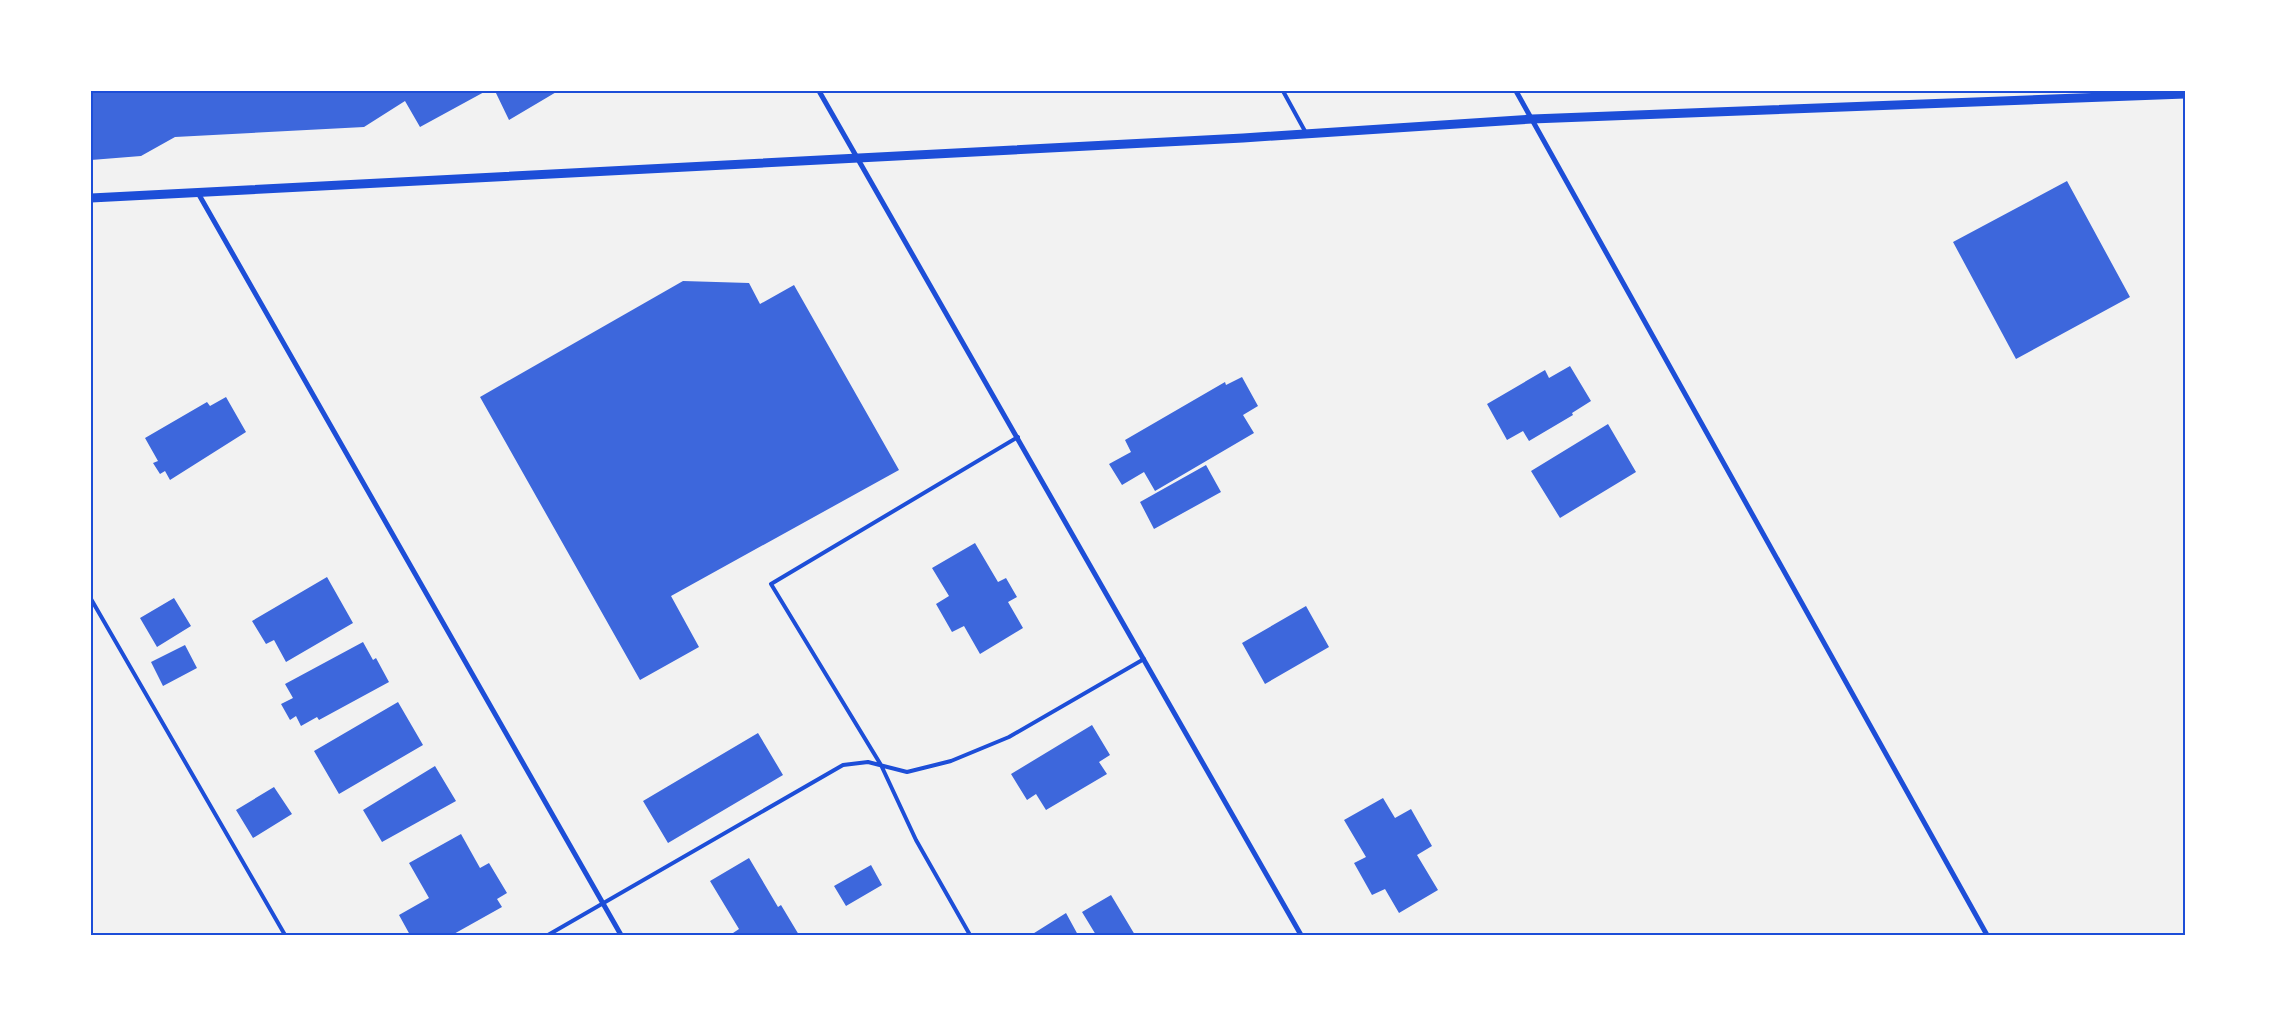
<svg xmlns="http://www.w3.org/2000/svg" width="2276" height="1026" font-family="'Roboto Serif',serif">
	<rect width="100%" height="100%" fill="#f2f2f2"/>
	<path fill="#3d67dc" d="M91,91H486L420,127L405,101L364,127L175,137L141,156L91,160Z
		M495,91H558L509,120Z
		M2067,181L2130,297L2016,359L1953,242Z
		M683,281L749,283L760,304L794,285L899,470L671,596L699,647L640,680L480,397Z
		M1570,366L1591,401L1572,413L1573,415L1529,441L1523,431L1507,440L1487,404L1545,370L1549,378Z
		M1242,377L1258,406L1243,415L1254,433L1155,491L1144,472L1122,485L1109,464L1131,452L1125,440L1225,382L1226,385Z
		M226,397L246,432L170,480L165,471L160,474L153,463L158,461L145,438L207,402L210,406Z
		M1608,424L1636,472L1560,518L1531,471Z
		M1206,465L1221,492L1154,529L1140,502Z
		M975,543L998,582L1006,578L1017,597L1008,602L1023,628L980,654L964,626L952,632L936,604L949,596L932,568Z
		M327,577L353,623L286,662L274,640L266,644L252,621Z
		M174,598L191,626L157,647L140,618Z
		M1306,606L1329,647L1265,684L1242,643Z
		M363,642L373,660L376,658L389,682L319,720L317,717L301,726L296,716L290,720L281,704L293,698L285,684Z
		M185,645L197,668L163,686L151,662Z
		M398,702L423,745L339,794L314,751Z
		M1092,725L1110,755L1099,762L1107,774L1046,810L1036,794L1027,800L1011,774Z
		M758,733L783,775L668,843L643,801Z
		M435,766L456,801L382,842L363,810Z
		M274,787L292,814L253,838L236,810Z
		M1383,798L1395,818L1411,809L1432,846L1417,855L1438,890L1399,913L1385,889L1372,895L1354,863L1366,857L1344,820Z
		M461,834L480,868L489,863L507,893L497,899L502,907L452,935H410L399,915L429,898L409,863Z
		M749,858L778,907L781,905L799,935H730L739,929L710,881Z
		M871,865L882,885L846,906L834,886Z
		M1111,895L1135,935H1096L1082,912Z
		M1066,913L1078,935H1031Z"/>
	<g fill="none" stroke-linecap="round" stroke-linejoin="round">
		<path stroke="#1d4ed8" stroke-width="4" d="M1283,91L1306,133
			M91,599L285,935
			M548,935L843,765L868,762L907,772L951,761L1009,737L1144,659
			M970,935L916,840L881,765L771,584L1018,437"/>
		<path stroke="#1d4ed8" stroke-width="5" d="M819,91L1301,935
			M1516,91L1987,935
			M198,193L621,935"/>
		<path stroke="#1d4ed8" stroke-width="9" d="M91,198L1243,138L1532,119L2185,94"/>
	</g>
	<rect width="2276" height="1026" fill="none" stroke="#ffffff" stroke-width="185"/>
	<rect x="92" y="92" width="2092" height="842" fill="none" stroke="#1d4ed8" stroke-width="2"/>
</svg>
